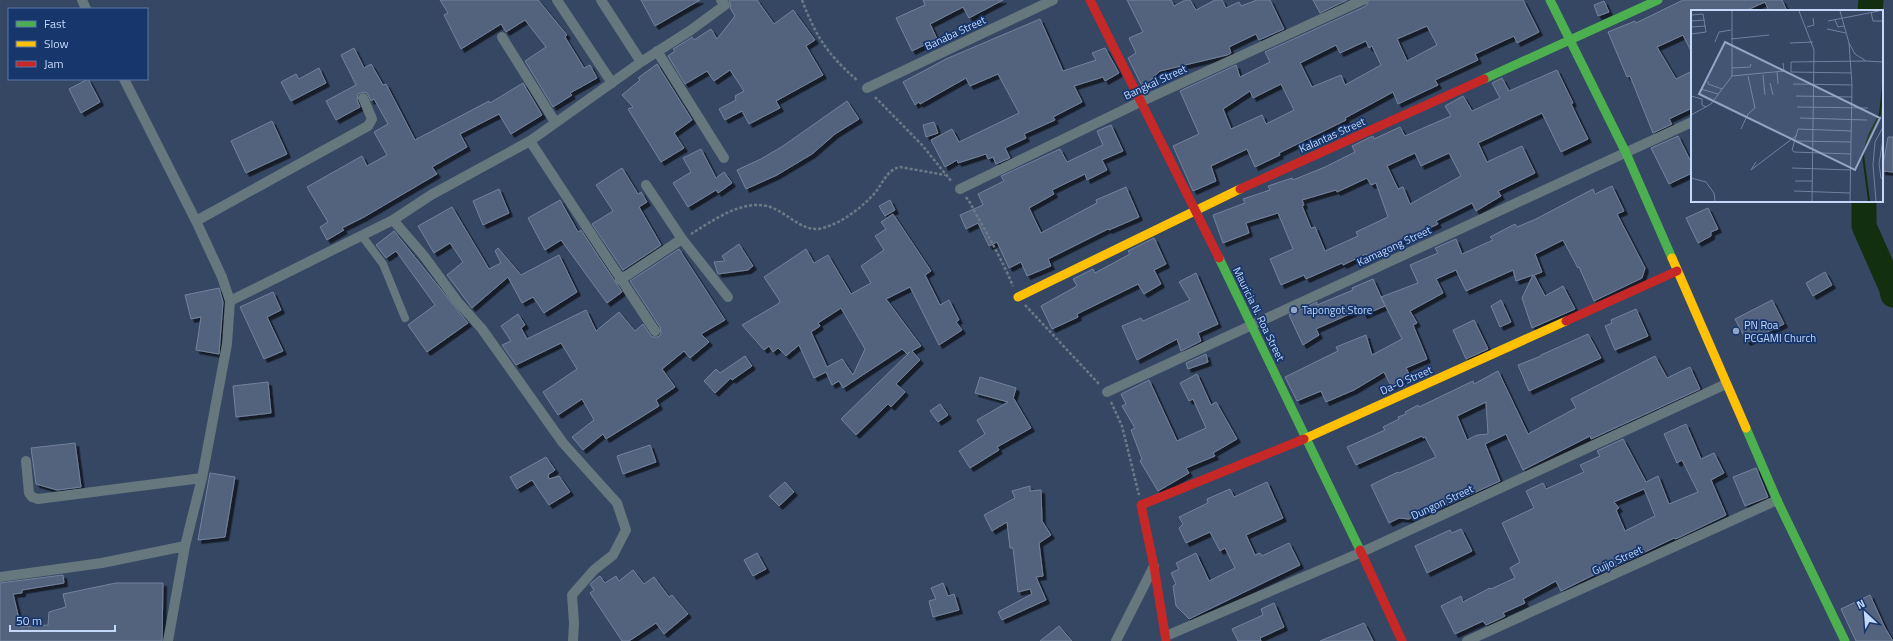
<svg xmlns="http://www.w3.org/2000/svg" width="1893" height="641" font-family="'Titillium Web',sans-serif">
	<defs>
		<filter id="shadow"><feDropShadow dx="3.5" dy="3.5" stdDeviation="0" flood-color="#0009"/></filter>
	</defs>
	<rect width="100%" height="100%" fill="#364764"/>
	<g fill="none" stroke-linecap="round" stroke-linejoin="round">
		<path stroke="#123010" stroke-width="25" d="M1870,11L1871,0
			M1864,201V226L1891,287L1893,295"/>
	</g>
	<path fill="#53627d" stroke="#74829c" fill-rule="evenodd" filter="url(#shadow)" d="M440,0H538L567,35L565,37L584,68L590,65L597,78L570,93L572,95L553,107L525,61L546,47L525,20L506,32L501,24L461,49L444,15L448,13Z
		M641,0H700L655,26Z
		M729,0H757L774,24L793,10L815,40L806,46L823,75L776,101L780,108L749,124L742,111L725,120L719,109L736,100L735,96L744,91L730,70L714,81L707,71L685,84L668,56L675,51L673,49L686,41L692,37L694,40L711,29L717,39L735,16L730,8L731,5Z
		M923,0H1003L969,18L963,7L930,24L937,39L912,51L896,18L925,5Z
		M1127,0H1171L1174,6L1185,0H1190L1196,10L1215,0H1222L1226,8L1239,2L1241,6L1257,0H1270L1284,29L1259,40L1256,34L1229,47L1231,53L1227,55L1160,71L1143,88L1128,58L1136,53L1129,38L1143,32Z
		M1313,0H1347L1320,13Z
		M1369,0H1523L1539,32L1517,43L1514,36L1475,54L1478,60L1435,80L1438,85L1398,104L1393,92L1345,118L1346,120L1279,153L1280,155L1255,167L1247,149L1211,166L1216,181L1193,191L1173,146L1199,134L1180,91L1236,65L1240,77L1270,62L1265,52L1366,6ZM1427,26L1437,45L1407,61L1397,39ZM1366,41L1369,48L1372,46L1381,65L1345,85L1341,75L1312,87L1300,63L1336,45L1340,53ZM1281,84L1294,110L1266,124L1262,115L1231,129L1223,109L1250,91L1253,98Z
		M1683,0H1782L1787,11H1769L1765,2L1745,11H1692V53L1683,35L1657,47L1676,79L1692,71V108L1669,119L1672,124L1653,133L1630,76L1627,77L1608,32L1635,21L1636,23Z
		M1604,1L1609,12L1598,16L1594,5Z
		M1040,19L1063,71L1096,60L1092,53L1105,48L1119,73L1105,81L1103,77L1074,86L1082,102L1053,117L1055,120L1024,134L1026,138L1005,148L1010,158L996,164L993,157L988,159L986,154L958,163L957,160L945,167L931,140L952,129L959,142L1019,113L998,74L970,86L966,78L920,104L919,102L915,105L903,82L946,59Z
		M354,48L364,68L371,64L383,85L386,84L415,140L489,101L490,103L523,83L542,115L511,134L499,114L460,134L467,147L432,167L437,174L364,217L342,228L344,230L327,240L320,227L328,222L307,187L362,156L367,166L387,155L374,132L388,124L374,99L371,101L367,93L363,92L358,94L357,100L360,107L336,120L326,101L356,85L341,55Z
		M657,64L692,120L674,133L684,148L661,162L628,109L633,107L622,95L640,80L638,78Z
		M319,68L326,83L291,101L281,82L296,74L299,79Z
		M1557,70L1573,103L1571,104L1588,139L1561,152L1542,113L1478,143L1487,162L1522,146L1535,173L1498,191L1501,196L1476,211L1472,203L1436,221L1438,224L1368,257L1366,254L1343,265L1342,263L1306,279L1304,275L1281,285L1270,259L1293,249L1278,213L1246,223L1249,233L1223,243L1213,215L1245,203L1243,199L1270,190L1268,186L1292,178L1293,180L1325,167L1355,152L1352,146L1373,136L1374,139L1400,127L1405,136L1451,116L1445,106L1463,96L1472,111L1500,98L1492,83L1502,78L1509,91ZM1415,153L1421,166L1449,153L1461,176L1410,204L1403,187L1398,189L1387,166ZM1367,178L1371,185L1376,183L1388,217L1356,232L1358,236L1325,251L1315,227L1311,228L1302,206L1304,205L1302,200L1336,190L1337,192Z
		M88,79L100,102L81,113L69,89Z
		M847,101L859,119L835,134L812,154L777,175L746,189L737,170L761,159L783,146Z
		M272,121L287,154L246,173L231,141Z
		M934,122L938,133L926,137L923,125Z
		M1111,125L1123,151L1102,160L1107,170L1087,180L1085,174L1052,190L1054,194L1029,208L1041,233L1097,203L1096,200L1126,187L1139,217L1109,230L1108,229L1048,259L1051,266L1027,276L1021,262L1009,268L997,242L989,246L978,223L966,229L960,215L983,205L978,194L1004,181L1001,176L1060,149L1067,162L1103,145L1097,131Z
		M1678,136L1692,164V173L1669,184L1651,148Z
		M1888,137H1893V172L1882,171Z
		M701,149L716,178L724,172L732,183L718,193L716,190L688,207L673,183L691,172L683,158Z
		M622,168L638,194L641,192L647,202L639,207L661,245L623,270L592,224L613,211L596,185Z
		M1612,186L1624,211L1617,214L1645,268L1642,278L1594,301L1579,267L1578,268L1563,240L1535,254L1542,272L1534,275L1545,296L1563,286L1575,309L1532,328L1522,298L1533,275L1516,281L1513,270L1466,291L1456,270L1436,279L1443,293L1410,311L1417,323L1413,325L1427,359L1406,368L1410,376L1391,386L1384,372L1354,390L1326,402L1321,391L1297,401L1285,377L1338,351L1336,347L1366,335L1372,355L1402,339L1381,297L1418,283L1410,265L1438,253L1435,248L1456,239L1462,254L1493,240L1490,237L1515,224L1517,227L1536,219L1593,189L1595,194Z
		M499,189L509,213L483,225L473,201Z
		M560,200L578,232L581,230L622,292L607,303L561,240L545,250L528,218Z
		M890,200L895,210L885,216L879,206Z
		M452,207L489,269L501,263L495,251L498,248L521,275L559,255L577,292L544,313L533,297L522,303L508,277L472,308L447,275L463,262L450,243L434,253L418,226Z
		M1708,208L1718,229L1711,232V236L1698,243L1686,218Z
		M893,214L931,271L925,275L940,305L949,300L959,320L956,322L962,330L939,345L910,287L886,299L921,346L912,351L920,360L896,384L905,392L891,407L888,404L856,435L841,419L910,352L907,354L902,349L843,388L839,381L832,385L826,372L814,378L799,345L786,356L778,348L773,352L769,346L764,350L742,325L778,304L780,301L764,277L806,249L814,263L828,255L851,294L871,283L861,266L884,250L875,236L886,229L881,222ZM841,308L865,349L853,375L842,359L827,367L811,332L820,326L818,323Z
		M394,231L468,323L427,352L408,325L435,305L396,251L386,258L376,245Z
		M1154,238L1166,264L1154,270L1161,284L1144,294L1138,284L1077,314L1078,317L1052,329L1041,306L1077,286L1073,279L1093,269L1095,273L1130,254L1128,251Z
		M739,244L753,266L748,270L718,274L714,262L725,261L722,256Z
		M679,249L725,320L701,334L709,342L690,358L684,351L662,369L675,387L656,400L659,406L606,439L603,434L583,450L572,437L594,420L582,399L558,415L543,392L577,369L561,343L516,365L502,345L511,341L501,326L518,314L525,325L521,328L527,339L586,310L596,331L619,312L635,331L643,324L652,337H658L661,334L660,327L630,281Z
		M1825,272L1832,285L1813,296L1806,283Z
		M1196,273L1218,324L1198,333L1201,341L1181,351L1177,339L1137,360L1122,326L1141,318L1143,321L1190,300L1179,282Z
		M1373,279L1385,306L1364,315L1361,309L1316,329L1319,335L1303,345L1289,315L1317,302V305L1353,290L1352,288Z
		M219,288L223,302L219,354L196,350L201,317L191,319L185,295Z
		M273,292L281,310L267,317L283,351L264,359L240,307Z
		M1501,300L1511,322L1500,327L1491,306Z
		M1772,300L1784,324L1747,342L1735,319Z
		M1636,309L1648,336L1615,350L1605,326L1612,323L1611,320Z
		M1474,320L1488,349L1466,359L1453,330Z
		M1588,334L1601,358L1529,391L1518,365L1541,356V355Z
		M1206,354L1208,362L1188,369L1186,363Z
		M745,356L752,366L732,380L731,378L715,393L704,381L716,369L720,373Z
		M1655,356L1667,378L1690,367L1700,389L1591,439L1590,436L1523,470L1506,434L1485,444L1500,481L1423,516L1421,512L1409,519L1399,518L1389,523L1371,485L1398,472L1399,473L1436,457L1425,437L1423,438L1422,436L1356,465L1347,447L1385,430L1383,427L1399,419L1398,417L1406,414L1405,412L1418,405L1419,407L1473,381L1474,384L1498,371L1528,434L1576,408L1571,399ZM1486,402L1488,434L1477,435L1467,440L1457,416Z
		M1197,374L1211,405L1216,402L1237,439L1213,453L1215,456L1186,468L1189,473L1158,491L1140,461L1142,459L1131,430L1135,428L1122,406L1126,404L1121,394L1149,380L1177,441L1206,428L1193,399L1189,401L1180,383Z
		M980,377L1016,388L1013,399H1014L1031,428L997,447L999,450L970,468L959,451L985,434L977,420L1008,402L975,393Z
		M268,382L271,413L236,417L233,386Z
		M940,404L948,415L938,422L930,411Z
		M1686,424L1701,459L1714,453L1724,473L1711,480L1726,515L1680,537L1675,539L1674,538L1614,567V565L1561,591L1556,581L1523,599L1525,603L1503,613L1505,616L1499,619L1486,625L1483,621L1455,634L1441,606L1461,596L1463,602L1490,588L1491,589L1515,578L1510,568L1520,562L1502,523L1534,508L1526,491L1543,483L1546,489L1584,472L1580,465L1600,456L1597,451L1623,439L1646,482L1658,476L1669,504L1698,492L1682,460L1677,463L1664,434ZM1644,489L1655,516L1625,531L1616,510L1619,508L1614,502Z
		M75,443L81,487L57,490L36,484L31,448Z
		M650,445L656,462L623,474L617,456Z
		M546,457L555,470L548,475L549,479L559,476L570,492L549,505L532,480L517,489L510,477Z
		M1756,468L1768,497L1745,506L1733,477Z
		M210,473L235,477L225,537L198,540Z
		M785,482L794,492L779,506L769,496Z
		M1267,482L1283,518L1246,535L1255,555L1260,553L1262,556L1289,543L1300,565L1189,619L1176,606L1173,586L1176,584L1171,573L1179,569L1176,563L1196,553L1209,581L1235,568L1225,548L1220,551L1210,532L1186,543L1179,528L1183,524L1179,517L1208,503L1207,499L1230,489L1234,497Z
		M1030,486V491L1041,490L1042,521L1051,535L1039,543L1043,576L1036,577L1046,600L1002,620L998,612L1032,594L1030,589L1018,592L1013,548H1010L1007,522L992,531L984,515L1015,498L1012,491Z
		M1461,529L1472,551L1427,573L1415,546L1450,530L1452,533Z
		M757,553L766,569L753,576L744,560Z
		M633,570L644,584L654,577L669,597L672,595L688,614L664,634L656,623L629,641H622L590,593L594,590L590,584L600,576L605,583L616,576L619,581Z
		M63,575L64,583L22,590V593L13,594L21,627L48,625L49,612L66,607L63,594L116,583H163L162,641H0V583Z
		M943,583L948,596L954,594L959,610L933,617L929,601L936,599L931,588Z
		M1870,595L1885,628L1893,641H1856L1841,609Z
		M1274,603L1284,627L1260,638L1261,641H1238L1232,629L1263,615L1261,609Z
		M1364,623L1373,641H1320Z
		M1059,626L1072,641H1040Z"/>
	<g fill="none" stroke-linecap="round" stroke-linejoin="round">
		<path stroke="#6b7b86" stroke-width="2.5" stroke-dasharray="3 2" stroke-linecap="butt" d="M802,0C816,37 828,55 858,81
			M875,97L922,145L952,182
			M966,197L969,201C984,229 1001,257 1013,286
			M691,234C712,221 741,200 767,206C787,211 802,234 823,228C843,222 860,209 874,194C883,184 886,170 900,167L945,175
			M1025,305L1100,385
			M1111,402L1122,426L1139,495"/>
		<path stroke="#66777d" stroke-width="8" d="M362,236L383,264L405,318"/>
		<path stroke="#66777d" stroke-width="10" d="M82,0L86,9
			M557,0L612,83
			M601,0L641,62
			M502,37L555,122
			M657,51L724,158
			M124,79L196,221L222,277L230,301L227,344L202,478L185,546L168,641
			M867,88L1053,0
			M530,141L655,331
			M646,185L682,239L728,297
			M960,189L1140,102L1363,0
			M393,220L424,256L457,301L482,329L563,443L617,503L626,530L613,555L594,570L572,595L574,623L573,641
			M196,221L368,126L372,119L363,98
			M620,280L682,239
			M230,301L393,220L431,195L530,141L641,62L691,30L725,5L721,0
			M1107,392L1692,122
			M26,461L29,493L32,497L38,499L202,478
			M0,577L102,563L185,546
			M1166,636L1362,552L1726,384
			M1116,641L1154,566
			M1467,641L1777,500"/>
		<path stroke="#4caf50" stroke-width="9" d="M1550,0L1626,153L1672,258
			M1484,79L1658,0
			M1219,258L1360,550
			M1746,428L1777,500L1845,641"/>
		<path stroke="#ffc107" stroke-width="9" d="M1672,258L1746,428
			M1018,297L1240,189
			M1304,439L1566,321"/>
		<path stroke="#c62828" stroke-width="9" d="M1090,0L1219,258
			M1240,189L1484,79
			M1566,321L1677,271
			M1360,550L1402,641
			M1166,641L1154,566L1141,505L1304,439"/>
	</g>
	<g fill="#92a5c5" stroke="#17366c" stroke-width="1.5">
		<circle cx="1294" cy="310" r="4"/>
		<circle cx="1736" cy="331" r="4"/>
	</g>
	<g text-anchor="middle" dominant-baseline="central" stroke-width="3.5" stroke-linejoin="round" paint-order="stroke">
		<g font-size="11" fill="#c4d8f9" stroke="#17366c">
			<text transform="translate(955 33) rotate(-25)">Banaba Street</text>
			<text transform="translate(1155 82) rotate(-25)">Bangkal Street</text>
			<text transform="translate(1332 135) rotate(-24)">Kalantas Street</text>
			<text transform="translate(1394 246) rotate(-25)">Kamagong Street</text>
			<text transform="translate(1259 314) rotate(64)">Mauricia N. Roa Street</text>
			<text transform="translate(1406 380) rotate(-24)">Da-O Street</text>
			<text transform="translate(1442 502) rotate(-25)">Dungon Street</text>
			<text transform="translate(1617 560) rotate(-25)">Guijo Street</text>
		</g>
		<g font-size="11" fill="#c4d8f9" stroke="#17366c" text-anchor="start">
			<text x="1302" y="310">Tapongot Store</text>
			<text x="1744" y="325">PN Roa<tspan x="1744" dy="13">PCGAMI Church</tspan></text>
		</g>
	</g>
	<g transform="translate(1691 10)">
		<rect width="192" height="192" fill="#364764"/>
		<path fill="none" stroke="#123010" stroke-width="2" d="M178,191L172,145L178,125L189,104L192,75"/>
		<path fill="none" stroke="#6f81a0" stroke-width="1" d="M108,1L123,40L121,191M149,1L158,33L164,44L175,51L192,52M180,2L182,11H192M0,5L12,4L15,22L0,24M144,10L147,17L153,16M0,11L14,10M137,11L188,1M0,17L15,16M116,17L123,15L122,8M136,19L155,23M40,29L78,25M24,32L28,22L40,20M99,33L122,32M158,33L161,75L159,191M41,58L59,57L60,54M86,62L87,74M161,63L100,62V52L175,51M72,65L74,85M41,66L93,61L92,53M17,71V74L31,79M79,73L82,85M102,74L161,75M10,79L27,84M0,86L11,89V95L15,97M105,86L161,87M106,97L177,98M0,105L20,94L41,66V1M109,108L176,110M50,119L57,104L64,98L57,66M192,129L188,154L190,168L192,170M104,131L160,132M160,144L103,142L101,140L107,119L161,121M65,152L60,160L106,125M101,158L160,160M0,168L15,172L23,183L24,191M104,171H122M103,181L159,183M185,191L182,155L184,132L192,117"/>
		<path fill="#92a5c5" fill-opacity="0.15" stroke="#92a5c5" stroke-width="2" d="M34,32L189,108L164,160L8,84Z"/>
		<rect width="192" height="192" fill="none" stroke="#c4d8f9" stroke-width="2"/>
	</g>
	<rect x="8" y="8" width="140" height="72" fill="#17366c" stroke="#5c77a4"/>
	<rect x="16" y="21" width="20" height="6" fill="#4caf50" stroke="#5c77a4"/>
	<text x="44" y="28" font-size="12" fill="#c4d8f9">Fast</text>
	<rect x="16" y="41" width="20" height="6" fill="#ffc107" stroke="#5c77a4"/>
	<text x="44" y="48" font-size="12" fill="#c4d8f9">Slow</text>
	<rect x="16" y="61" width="20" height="6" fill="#c62828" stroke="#5c77a4"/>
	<text x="44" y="68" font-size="12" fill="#c4d8f9">Jam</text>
	<g transform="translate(1865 613) rotate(334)" stroke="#17366c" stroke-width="3" paint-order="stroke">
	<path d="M0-3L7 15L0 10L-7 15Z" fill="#c4d8f9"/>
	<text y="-6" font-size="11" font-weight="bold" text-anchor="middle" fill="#c4d8f9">N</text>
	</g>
	<path d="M10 625v6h105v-6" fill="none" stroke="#c4d8f9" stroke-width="2"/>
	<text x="16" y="625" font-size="12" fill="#c4d8f9" stroke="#17366c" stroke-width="3" paint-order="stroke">50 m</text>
</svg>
